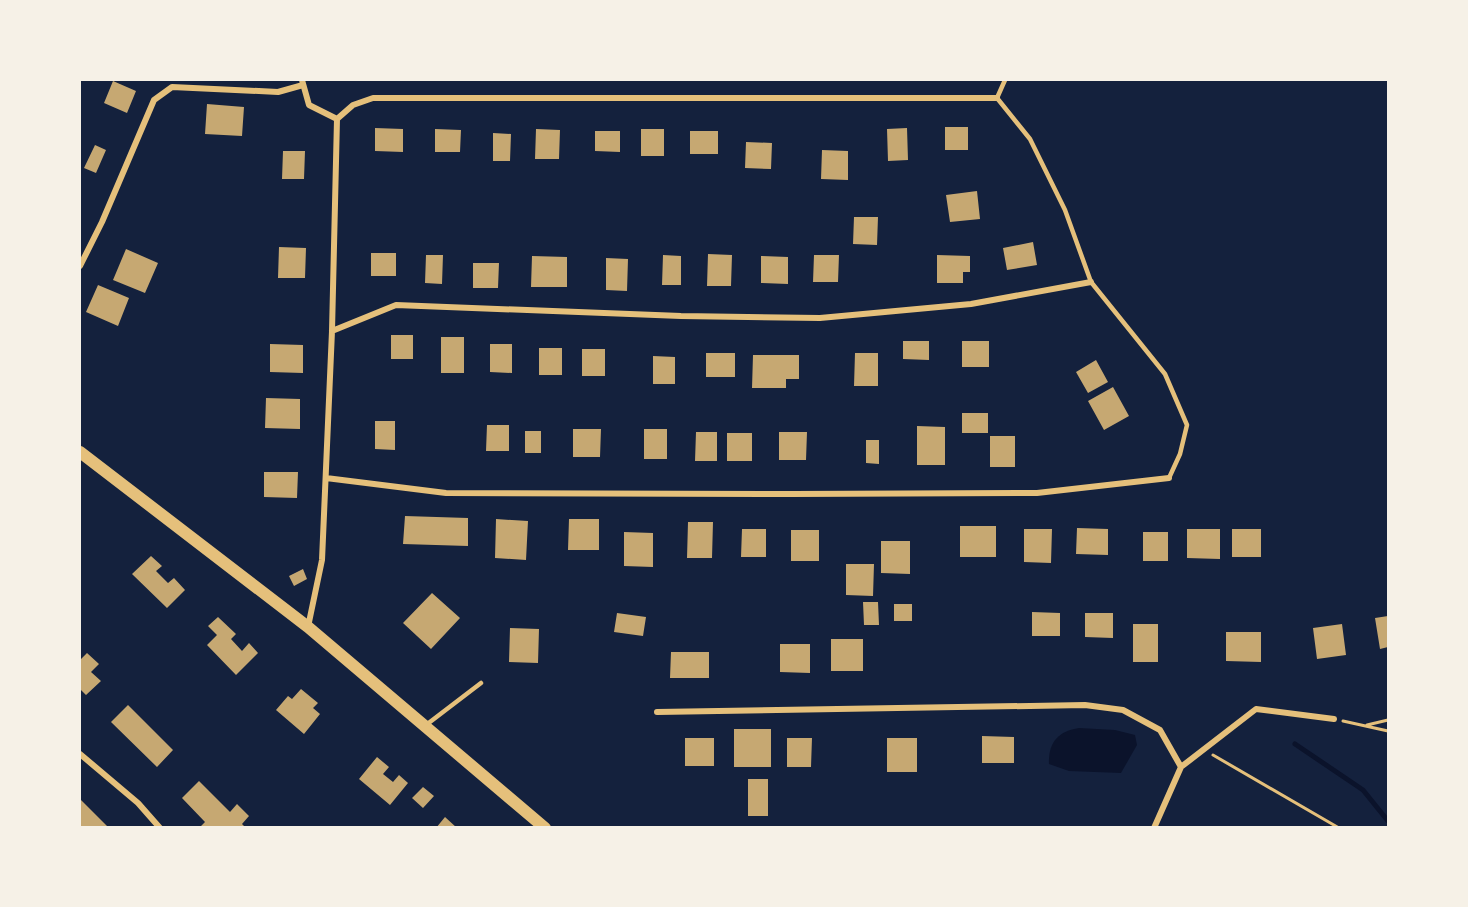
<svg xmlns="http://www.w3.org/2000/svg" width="1468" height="907" font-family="'Fira Sans',sans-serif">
	<rect width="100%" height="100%" fill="#14213d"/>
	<path fill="#0b132b" d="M1079,728L1115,730L1135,735L1137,745L1121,773L1069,771L1049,764C1048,743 1058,731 1079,728Z"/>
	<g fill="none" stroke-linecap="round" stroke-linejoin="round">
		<path stroke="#0b132b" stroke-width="5" d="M1295,744L1363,790L1388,821"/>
	</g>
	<path fill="#c6a872" d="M113,81L136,91L127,113L104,103Z
		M207,104L244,107L242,136L205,134Z
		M945,127H968V150H945Z
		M375,128L403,129V152L375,151Z
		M907,128L908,160L888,161L887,129Z
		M435,129L461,130L460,152H435Z
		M536,129L560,130L559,159H535Z
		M641,129H664V156H641Z
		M595,131H620V152L595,151Z
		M690,131H718V154H690Z
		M493,133L511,134L510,161H493Z
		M746,142L772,143L771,169L745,168Z
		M95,145L106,150L96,173L84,168Z
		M822,150L848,151V180L821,179Z
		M283,151H305L304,179H282Z
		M977,191L980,219L950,222L946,195Z
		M854,217H878L877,245L853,244Z
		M1033,242L1037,265L1007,270L1003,248Z
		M279,247L306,248L305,278H278Z
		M126,249L158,263L145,293L113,280Z
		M371,253H396V276H371Z
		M708,254L732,255L731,286H707Z
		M426,255H443L442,284L425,283Z
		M663,255L681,256V285H662Z
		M814,255H839L838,282H813Z
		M937,255L970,256V272H963V283H937Z
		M532,256L567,257V287H531Z
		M761,256L788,257V284L761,283Z
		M606,258L628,259L627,291L606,290Z
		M473,263H499L498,288H473Z
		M98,285L129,298L118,326L86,312Z
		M391,335H413V359H391Z
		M441,337H464V373H441Z
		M903,341H929V360L903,359Z
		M962,341H989V367H962Z
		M270,344L303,345V373L270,372Z
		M490,344H512V373L490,372Z
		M539,348H562V375H539Z
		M582,349H605V376H582Z
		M706,353H735V377H706Z
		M855,353H878V386H854Z
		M753,355H799V379H786V388H752Z
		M653,356L675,357V384H653Z
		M1096,360L1108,382L1088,393L1076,372Z
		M1113,387L1129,416L1104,430L1088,401Z
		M266,398L300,399V429L265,428Z
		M962,413H988V433H962Z
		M375,421H395V450L375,449Z
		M487,425H509V451H486Z
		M917,426L945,427V465H917Z
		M573,429H601L600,457H573Z
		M644,429H667V459H644Z
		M525,431H541V453H525Z
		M696,432H717V461H695Z
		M779,432H807L806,460H779Z
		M727,433H752V461H727Z
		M990,436H1015V467H990Z
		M866,440H879V464L866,463Z
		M264,472H298L297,498L264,497Z
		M405,516L468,518V546L403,544Z
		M496,519L528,521L526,560L495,558Z
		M569,519H599V550H568Z
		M688,522H713L712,558H687Z
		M960,526H996V557H960Z
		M1077,528L1108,529V555L1076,554Z
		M742,529H766V557H741Z
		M1024,529H1052L1051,563L1024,562Z
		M1187,529H1220V559L1187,558Z
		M1232,529H1261V557H1232Z
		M791,530H819V561H791Z
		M624,532L653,533V567L624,566Z
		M1143,532H1168V561H1143Z
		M881,541H910V574L881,573Z
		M151,556L162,566L156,571L168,583L174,578L185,590L167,608L132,574Z
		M846,564H874L873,596L846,595Z
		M303,569L307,579L294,586L289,576Z
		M432,593L460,618L431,649L403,623Z
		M863,602H878L879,625H864Z
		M894,604H912V621H894Z
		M1032,612L1060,613V636H1032Z
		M617,613L646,617L643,636L614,632Z
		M1085,613H1113V638L1085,637Z
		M1388,616V647L1380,649L1375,618Z
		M218,617L236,634L231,639L242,651L249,643L258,653L236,675L207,645L217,635L208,626Z
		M1133,624H1158V662H1133Z
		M1342,624L1346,655L1317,659L1313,628Z
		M510,628L539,629L538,663L509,662Z
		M1226,632H1261V662L1226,661Z
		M831,639H863V671H831Z
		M780,644H810V673L780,672Z
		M671,652H709V678H670Z
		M87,653L99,664L91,672L101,681L86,695L80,689V660Z
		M301,689L318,703L313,708L320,714L304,734L276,710L288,696L292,699Z
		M128,705L173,750L157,767L111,722Z
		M734,729H771V767H734Z
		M982,736L1014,737V763H982Z
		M685,738H714V766H685Z
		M787,738H812L811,767H787Z
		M887,738H917V772H887Z
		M377,757L389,767L383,774L393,782L399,775L408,783L390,805L359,779Z
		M748,779H768V816H748Z
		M199,781L230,812L237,804L249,816L242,824L246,828H199L205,822L182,798Z
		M423,787L434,796L423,808L412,798Z
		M81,800L107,826L106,828H80Z
		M445,817L457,828H436Z"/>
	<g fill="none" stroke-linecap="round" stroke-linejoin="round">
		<path stroke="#e5c07b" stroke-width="3" d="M1343,721L1388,731
			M1367,725L1388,720
			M1213,755L1339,828"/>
		<path stroke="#e5c07b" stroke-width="4.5" d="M1005,80L997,98L1030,139L1065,210L1091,282L1165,374L1187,425L1180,454L1169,478
			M426,725L481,683"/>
		<path stroke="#e5c07b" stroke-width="6" d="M302,80L309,105L337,119L332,331L322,560L308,627
			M337,119L353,105L373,98H997
			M80,266L102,222L154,100L172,87L278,92L303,85
			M332,331L396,305L681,316L820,318L971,304L1091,282
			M326,478L446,493L794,494L1037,493L1169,478
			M657,712L1085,705L1123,710L1160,730L1181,767
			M80,754L138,803L160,828
			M1154,828L1181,767L1256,709L1334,719"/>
		<path stroke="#e5c07b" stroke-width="12" d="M80,452L308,627L545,828"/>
	</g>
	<rect width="1468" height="907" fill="none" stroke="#f6f1e7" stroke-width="162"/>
</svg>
